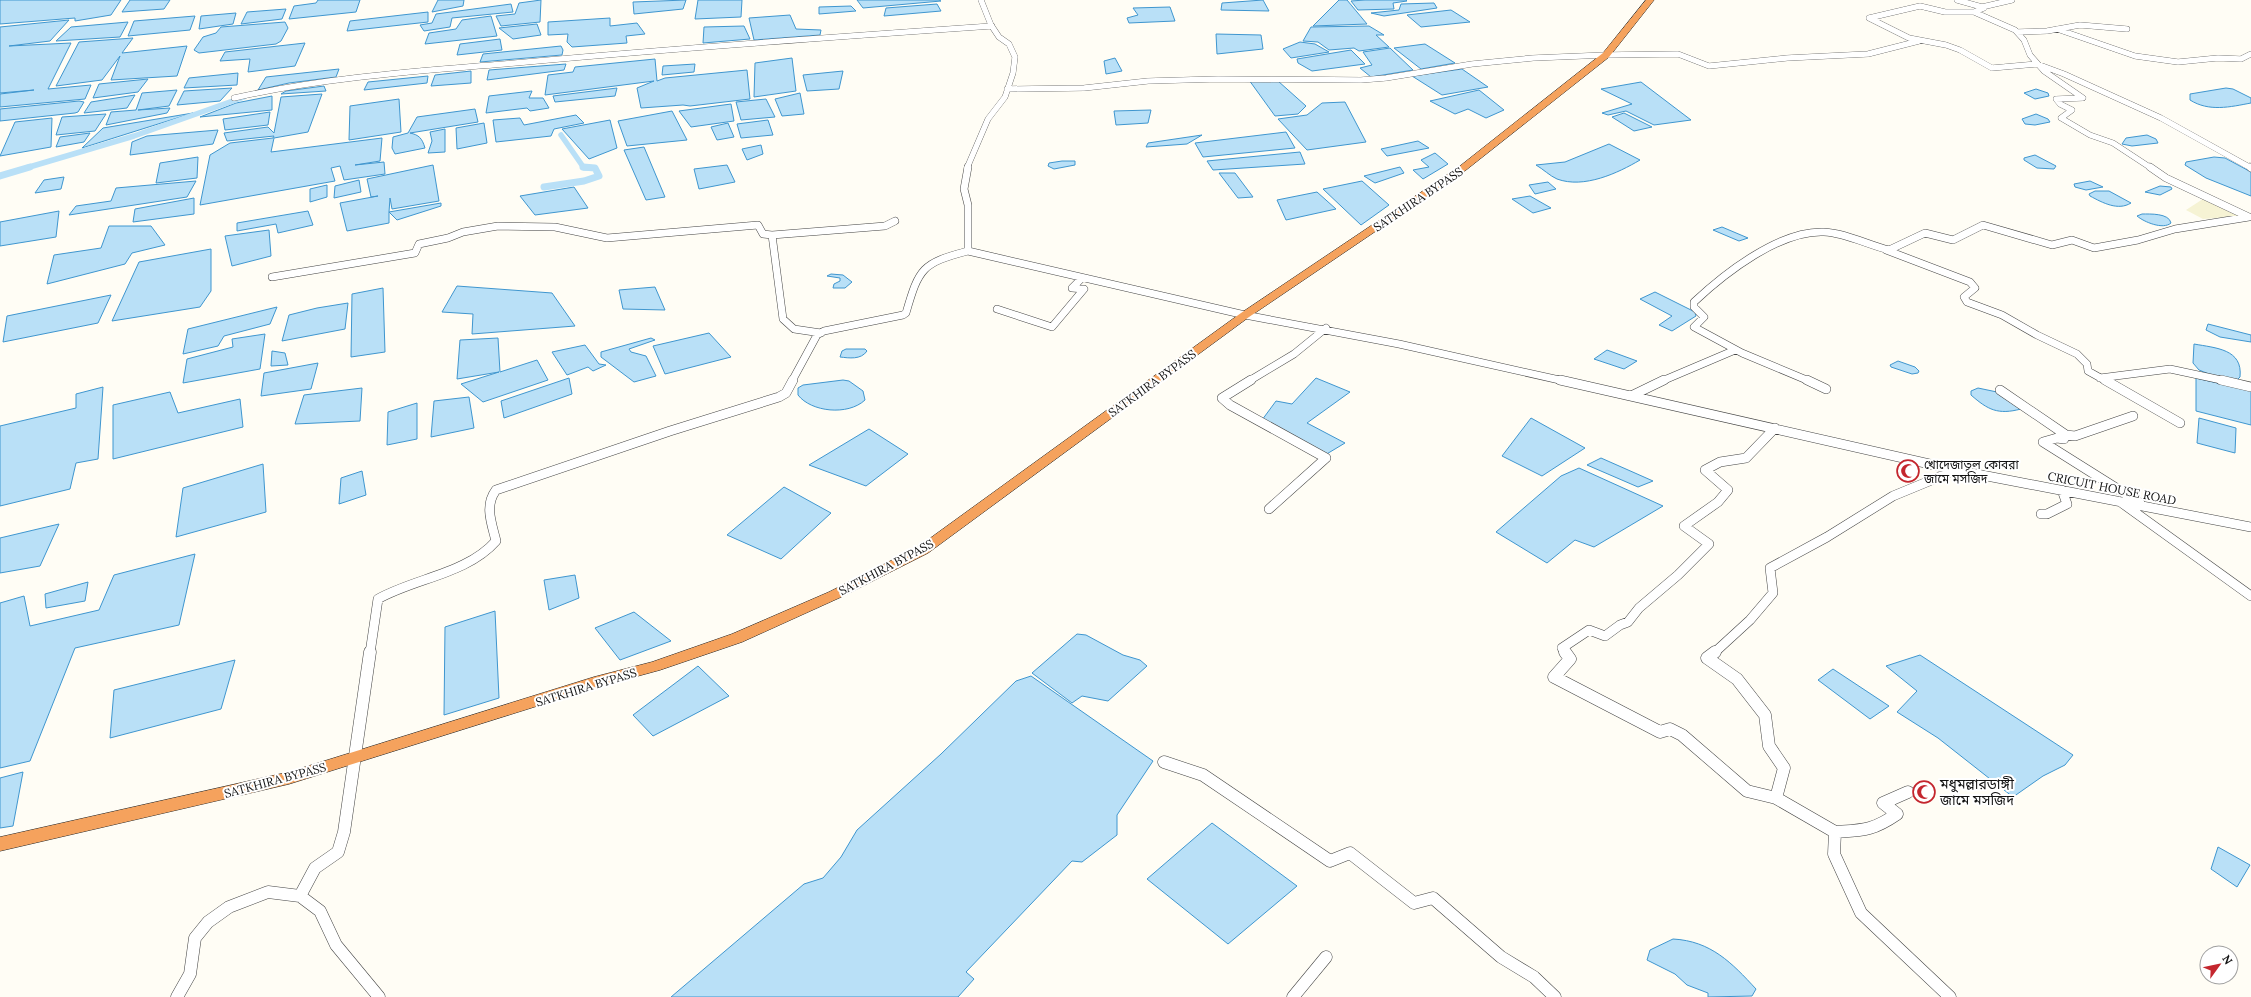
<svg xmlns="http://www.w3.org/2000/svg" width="2251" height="997" font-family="Lora,'Noto Sans Bengali',serif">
	<rect width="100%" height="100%" fill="#fffdf5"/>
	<path fill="#f6f3d4" d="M2206,197L2243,216L2203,219L2186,210Z"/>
	<path fill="#b9e0f7" stroke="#3f96cf" d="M0,0H121L111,15L75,21V18L0,24Z
		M130,0H170L164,9L122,12Z
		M318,0H360L356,12L289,19L294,6L316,3Z
		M438,0H464L463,6L432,12Z
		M541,0L540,22L501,26L496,16L515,14L519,3Z
		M686,0L683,9L634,14L633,2Z
		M698,0H742L741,17L695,19Z
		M857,0H939L941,1L863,8Z
		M1263,0L1269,11L1221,10L1222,3Z
		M1339,0H1347L1367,24L1313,26Z
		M1365,0H1406L1407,1L1393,3L1394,9L1358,10L1351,1Z
		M1434,3L1437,8L1384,16L1371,13L1399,10L1401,4Z
		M511,4L513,12L452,18L450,27L424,31L420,25L432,23L436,14Z
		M937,4L941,11L884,16L886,8Z
		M851,6L856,11L819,14V7Z
		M1170,7L1175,21L1129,23L1127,18L1138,15L1133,8Z
		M286,9L282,19L241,24L247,12Z
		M1451,10L1470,22L1421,27L1407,15Z
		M428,12V22L347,31L350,21Z
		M236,13L233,24L199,29L201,16Z
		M790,15L796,29L821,30L820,35L754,40L749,18Z
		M195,16L190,30L128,36L134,21Z
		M491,16L497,36L425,44L429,33L456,29L462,20Z
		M610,18V26L637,23L645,34L626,36L627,43L572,47L567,42L568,34L548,35V22Z
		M69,20L50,41L9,46L71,43L48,89L91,85L85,99L0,107V94L34,90L0,93V27Z
		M128,22L120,37L56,41L71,27Z
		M285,22L288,28L281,41L276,44L199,53L194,50L203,37L216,33L221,27Z
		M537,24L541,35L513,39L499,28Z
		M744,26L750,39L703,43L704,27Z
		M1369,26L1384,35H1376L1389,47L1359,51L1354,48L1329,50L1318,42L1303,41L1311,27Z
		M1216,34L1261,35L1263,49L1217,54Z
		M133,38L122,53L187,46L177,76L111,80L120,56L102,80L56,86L79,42Z
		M500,39L502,50L457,55L460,44Z
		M1300,42L1315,44L1329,52L1291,58L1283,49Z
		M305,43L295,66L248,72L250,59L220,61L225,52Z
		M1425,44L1455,63L1421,69L1394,48Z
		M561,46L563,50L562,55L480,62L483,54Z
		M1390,48L1413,70L1371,77L1360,68L1372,65L1363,52Z
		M1351,50L1365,64L1312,71L1298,63L1297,59Z
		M792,58L796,91L754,97L755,63Z
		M1115,58L1122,71L1106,74L1104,61Z
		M655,59L657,81L665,78L747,70L750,99L690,106L683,105L641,108L637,88L654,81L545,95L548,75L573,72L575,67Z
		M566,64L564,70L487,80L489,70Z
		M695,64L694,72L662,75L663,66Z
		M339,69L336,77L289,83L258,90L266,77Z
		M1462,69L1488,87L1442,95L1412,76Z
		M471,71V83L431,86L435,75Z
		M843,71L839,89L807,91L803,75Z
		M238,73L237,85L184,88L189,78Z
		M428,76L427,83L364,90L368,82Z
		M148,79L138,92L93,98L99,84Z
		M1249,80L1278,81L1306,106L1298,114L1275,116Z
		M1641,82L1691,120L1654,125L1626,111L1608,115L1602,113L1632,104L1601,89Z
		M324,86L326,91L281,94L286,91Z
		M232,88L220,101L177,105L184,91Z
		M617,88L615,96L555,102L553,96Z
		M2226,88L2233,89L2251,98V103C2230,107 2209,112 2190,100V94Z
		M2036,89L2048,93L2049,96L2035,99L2024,93Z
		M177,90L169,106L138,110L170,108L167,113L106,125L111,112L136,110L142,93Z
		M1479,90L1504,110L1486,118L1468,109L1455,114L1430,101Z
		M532,91L529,98H543L549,108L530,111L527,108L486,113L489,96Z
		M800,93L804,114L782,116L775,99Z
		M322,94L308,132L274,138L271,152L382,138L380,161L355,165L384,162L385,174L344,180L340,166L331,168L335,181L200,205L210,155L230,143L273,138L274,136L227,141L224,133L268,127L274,133L281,97Z
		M135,95L127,108L84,113L91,102Z
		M272,96V110L200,117L236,103Z
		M399,99L401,132L349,140L350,106Z
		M766,99L775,117L741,120L736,102Z
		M79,101L84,102L78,112L75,113L0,121V109Z
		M1345,102L1366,142L1307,150L1278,119L1307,115L1322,103Z
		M731,104L734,121L691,127L679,111Z
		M475,109L478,122L410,133C419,135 422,138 425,148L395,154L392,148L393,137L408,133L417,117Z
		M1151,110L1148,123L1116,125L1114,111Z
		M672,111L687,140L627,146L618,121Z
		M270,112L268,125L225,130L223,119Z
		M193,113L82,148L103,128Z
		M1624,113L1652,127L1634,131L1612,117Z
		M106,114L95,131L56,135L62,117Z
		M2036,114L2048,119L2050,122L2035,125L2025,124L2022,119Z
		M576,115L584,123L554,129L551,136L496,142L493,120L520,118L524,125Z
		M52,118L51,147L0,156L15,122Z
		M610,120L617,148L589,159L562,129Z
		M768,120L773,135L741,138L737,124Z
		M484,123L487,143L457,149L456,128Z
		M728,123L734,137L717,140L711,127Z
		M445,129V152L428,153L432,141L430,132Z
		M218,130L213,144L130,155L132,142L147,136Z
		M1286,132L1295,148L1203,157L1195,143Z
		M90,133L84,142L56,147L60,137Z
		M1202,135L1187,144L1146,147L1148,143Z
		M2147,135L2156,139L2158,143L2132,146L2122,144L2126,138Z
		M1418,141L1429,148L1387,156L1381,149Z
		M1609,144L1640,160C1618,173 1584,189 1557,179C1550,176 1543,169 1536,165L1565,162Z
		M761,145L763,154L747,160L742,149Z
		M644,147L665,197L646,200L624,150Z
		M1300,152L1305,164L1213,170L1207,161Z
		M1435,153L1448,164L1423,179L1413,170L1429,167L1421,160Z
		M2035,155L2056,166L2054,169L2037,168L2024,160V158Z
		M198,157L197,178L156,183L160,163Z
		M2214,157L2225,158L2251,172V196L2206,178L2185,165L2186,162Z
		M1062,161H1075V165L1054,169L1048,166L1049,163Z
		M433,165L439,201L392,209L390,198L389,212L441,203V206L397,220L389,212V223L347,231L340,203L378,196L371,197L367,179Z
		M727,165L735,182L699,189L694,169Z
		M1400,167L1404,173L1375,183L1364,176Z
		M1219,173H1235L1253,197L1238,198Z
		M64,177L61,189L35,193L44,180Z
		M359,180L361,192L334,198L335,186Z
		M196,181L187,197L69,215L76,206L111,201L116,188Z
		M1362,181L1389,205L1361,225L1323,189Z
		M2090,181L2103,187L2086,190L2075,187L2074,184Z
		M1548,182L1556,189L1535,194L1529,185Z
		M327,185V197L310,202V189Z
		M2160,186L2171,187L2172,189L2160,195L2145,192Z
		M574,187L588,208L535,215L520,196Z
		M2095,191H2109L2131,203C2118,211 2103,203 2090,196L2089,194Z
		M1317,192L1336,209L1286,220L1277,200Z
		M1530,196L1551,208L1533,213L1512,199Z
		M194,198V214L133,222L135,209Z
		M59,211L56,237L0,246V222Z
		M308,211L313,225L278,233L276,224L237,231V223Z
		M2142,214C2150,214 2169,213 2171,223C2163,230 2144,222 2137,216Z
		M109,226H151L165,245L132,253L125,264L47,284L54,255L101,248Z
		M1722,227L1748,238L1739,241L1713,230Z
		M269,230L271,256L232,266L225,236Z
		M211,249V291L200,307L112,321L139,262Z
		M831,274L843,275L852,282L845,288H833L834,284L840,281V278L827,276Z
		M457,286L552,293L575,326L472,334L473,314L442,312Z
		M655,287L665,310L623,309L619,290Z
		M383,288L385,352L351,357L352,294Z
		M1655,292L1695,312L1696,316L1672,331L1659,325L1672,316L1640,299Z
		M111,295L98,323L3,342L7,316Z
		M348,303L345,329L282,341L289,315L317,308Z
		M277,307L270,324L224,336L218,346L183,354L188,329Z
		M2208,324L2251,335V342L2220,337L2206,330Z
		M709,333L731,357L665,374L653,346Z
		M265,334L260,369L183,383L187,359L233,347L232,339Z
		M498,338L500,372L537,360L548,380L483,402L461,384L499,372L457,379L460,340Z
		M651,338L655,340L629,349L631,352L646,356L656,376L634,382L601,357V352Z
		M2194,344C2216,348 2243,349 2240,377L2236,381L2209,374L2199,370L2193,363Z
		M585,345L599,364L606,365L593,371L588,367L567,375L552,352Z
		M846,349H865L867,351C861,360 849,358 840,357L842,351Z
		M1607,350L1637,361L1624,369L1594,359Z
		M272,351L285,353L288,365L271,366Z
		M1898,361L1915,367L1919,371L1918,373L1912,374L1891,367L1890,365Z
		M318,363L311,389L261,396L264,373Z
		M569,378L572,394L504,418L501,401Z
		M1316,378L1350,392L1307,423L1345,443L1325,455L1262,420L1276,401L1292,404Z
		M2196,378L2251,391V425L2196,411Z
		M843,380L849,381L863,391L865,400C848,416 811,412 798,395V388L803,385Z
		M103,387L98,459L76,463L70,489L0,506V426L76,408V394Z
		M362,388L360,421L295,424L304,395Z
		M1978,388L1997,392L2021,409C1998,415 1988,410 1971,395V391Z
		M170,392L178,413L240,399L243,427L113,459V405Z
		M469,397L474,428L431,437L434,401Z
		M417,403V439L387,445L388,412Z
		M1531,418L1585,448L1542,476L1502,456Z
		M2199,418L2236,428L2235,453L2197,443Z
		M869,429L908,454L866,486L809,465Z
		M1601,458L1653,481L1638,487L1587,465Z
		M263,464L266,512L176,537L183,488Z
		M1579,468L1663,506L1594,547L1575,540L1547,563L1496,532L1561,476Z
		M362,471L366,495L339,504L341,478Z
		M784,487L831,513L781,559L727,535Z
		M59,524L40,566L0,573V538Z
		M195,554L179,625L75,648L30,761L0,768V603L24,596L30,626L99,610L114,575Z
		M575,575L579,598L549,610L544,580Z
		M88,582L85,601L46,608L45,594Z
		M495,611L499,698L444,715L445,627Z
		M634,612L671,641L620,660L595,628Z
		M1077,634L1086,635L1123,655L1140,660L1147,666L1108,701L1082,696L1072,703L1032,673Z
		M1920,655L2073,755L2065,765L2043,776L2013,797L1938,738L1897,712L1917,691L1886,666Z
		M235,660L221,709L110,738L114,690Z
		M698,666L729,696L653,736L633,715Z
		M1833,669L1889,706L1870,719L1818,680Z
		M1031,676L1153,761L1117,815V835L1082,862L1072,861L966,972L974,979L958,997H671L804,884L823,878L841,857L857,830L941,754L1016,681Z
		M23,772L13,826L0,828V778Z
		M1212,823L1297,886L1228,944L1147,879Z
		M2218,847L2250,865L2237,887L2211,869Z
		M1673,939C1711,941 1732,963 1756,989L1752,996L1708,997V993L1687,985L1675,974L1647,960L1650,950Z"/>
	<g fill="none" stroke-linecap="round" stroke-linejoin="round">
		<path stroke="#b9e0f7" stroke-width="5.5" d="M561,135L584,168H595
			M26,168L134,136L244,97"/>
		<path stroke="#b9e0f7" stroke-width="7" d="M0,176L30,167
			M544,187L584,181L599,176L595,168L583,167"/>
		<g stroke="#444" stroke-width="6">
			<path id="minor-far3" d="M1957,0L1982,7L2012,0
				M1982,7L1984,8L1974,12L2015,30L2024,40L2030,55L2044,71L2083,98L2056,99L2060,104L2072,110L2061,118L2090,135L2113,143L2151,168
				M1974,12H1945L1920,6L1869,18L1909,38L1946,45L1960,50L1992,68L2037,64L2064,74L2161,118L2251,168
				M2057,29L2135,56L2178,62L2218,58L2241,59L2251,54
				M2017,32L2047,31L2080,25L2127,29
				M1007,89L1084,88L1148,81L1218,79L1361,80L1386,78L1472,64L1533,58L1606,55L1678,54L1709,66L1787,58L1868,54L1919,41
				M234,98C326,77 421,71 515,63C674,48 833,37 992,26
				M967,168L988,119L1005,97L1013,73L1015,57L1009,44L999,37L991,25L981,0"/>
		</g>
		<g stroke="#444" stroke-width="8">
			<path id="minor-far2" d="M968,167L964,189L968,205V251L1245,315L1399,344L1564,381
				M2250,167L2251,168
				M772,235L885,226L895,221
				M1886,250L1970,282L1975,288L1964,297L1967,302L2002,315L2037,335L2077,354L2087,364L2088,371L2106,381
				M272,277L415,253L419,244L448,238L463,232L498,226L555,227L607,238L758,225L763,234L772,235L783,319L794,329L821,333
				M997,309L1052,327L1084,289L1072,288L1082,278
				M2100,378L2170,369L2226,381
				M792,381L817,335L824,331L903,315L906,313C919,268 922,263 968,251
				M1249,381L1294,354L1326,328
				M1662,381L1735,350
				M1809,381L1742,353L1694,327L1704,317L1694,307V302C1725,273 1780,230 1824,232C1846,233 1868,245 1889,250L1925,233L1953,240L1983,225L2052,245L2072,240L2094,248L2138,240L2175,229L2249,217L2166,178L2150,167"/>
		</g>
		<g stroke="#444" stroke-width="10">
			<path id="minor-far1" d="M1251,380L1222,398L1230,405L1326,458L1269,509
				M1560,380L1956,470L2251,527
				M1807,380L1826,389
				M2105,380L2180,423
				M2221,380L2251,387
				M2000,390L2066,435L2064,439L2057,438L2043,442L2140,503
				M1631,396L1664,380
				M2066,435L2075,436L2133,416
				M2122,503L2251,596
				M2041,514H2047L2067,504L2062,490
				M370,653L378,599C415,578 467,574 496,541C492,524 484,506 496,490L670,431L779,397L786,393L793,380
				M1565,653L1562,648L1589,630L1605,636L1620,625L1628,622L1639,608L1678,575L1709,544L1684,526L1718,502L1728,490L1705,470L1720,462L1746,458L1775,428
				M1714,653L1750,620L1773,593L1770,568L1827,537L1893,496L1956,470"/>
		</g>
		<g stroke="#444" stroke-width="13">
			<path id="minor" d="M1565,652L1570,659L1554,677L1660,732L1670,729L1682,735L1747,791L1776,798L1835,832L1834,854L1861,913L1950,997
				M1715,652L1707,658L1737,679L1765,715L1769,746L1784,768L1776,798
				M1164,762L1203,775L1330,861L1350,853L1414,903L1433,898L1501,957L1534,977L1555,997
				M1835,832C1863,830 1872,831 1897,814L1883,803L1908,792
				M300,896L315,868L338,852L344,832L370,652
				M177,997L190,974L195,938L208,922L229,907L268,892L300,896L320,911L336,945L379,997
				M1293,997L1326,957"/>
		</g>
		<g stroke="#222" stroke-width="1">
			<path id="highway" d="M1646,0H1654L1609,57L1466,170L1249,317L928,553L839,598L742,642L660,670L601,686L289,784L0,851V837L289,772L594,677L652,662L732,634L829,592L918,547L1241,313L1460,166L1603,53Z"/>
		</g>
		<use href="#minor-far3" stroke="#fff" stroke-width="5.5"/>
		<use href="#minor-far2" stroke="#fff" stroke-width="7"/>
		<use href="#minor-far1" stroke="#fff" stroke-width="9"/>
		<use href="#minor" stroke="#fff" stroke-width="12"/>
		<use href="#highway" fill="#f5a25d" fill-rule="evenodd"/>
	</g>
	<defs>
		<g id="mosque-ring" transform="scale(1.15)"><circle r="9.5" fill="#fff" stroke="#c4262e" stroke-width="1.5"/><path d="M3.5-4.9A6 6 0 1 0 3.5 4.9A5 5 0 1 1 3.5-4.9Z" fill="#c4262e"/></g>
	</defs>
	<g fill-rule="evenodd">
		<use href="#mosque-ring" x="1908" y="471"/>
		<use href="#mosque-ring" x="1924" y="792"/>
	</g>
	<g text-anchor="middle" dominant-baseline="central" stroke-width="4" stroke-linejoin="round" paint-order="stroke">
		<g font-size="12" fill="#111" stroke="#fff">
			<text transform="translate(1418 199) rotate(-34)">SATKHIRA BYPASS</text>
			<text transform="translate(1152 383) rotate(-36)">SATKHIRA BYPASS</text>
			<text transform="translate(2112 488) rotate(11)">CRICUIT HOUSE ROAD</text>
			<text transform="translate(886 567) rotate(-28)">SATKHIRA BYPASS</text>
			<text transform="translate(586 687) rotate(-17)">SATKHIRA BYPASS</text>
			<text transform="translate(275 780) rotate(-15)">SATKHIRA BYPASS</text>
		</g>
		<g font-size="12" fill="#111" stroke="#fff" text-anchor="start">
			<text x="1924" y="464">খোদেজাতুল কোবরা<tspan x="1924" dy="14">জামে মসজিদ</tspan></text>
		</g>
		<g font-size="14" fill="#111" stroke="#fff" text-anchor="start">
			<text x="1940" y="784">মধুমল্লারডাঙ্গী<tspan x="1940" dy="16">জামে মসজিদ</tspan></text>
		</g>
	</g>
	<g transform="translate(2219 965) rotate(57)"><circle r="19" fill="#ffffff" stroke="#a0a0a0"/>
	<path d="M0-3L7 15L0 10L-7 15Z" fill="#c4262e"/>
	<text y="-6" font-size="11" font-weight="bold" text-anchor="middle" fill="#111111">N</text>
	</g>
</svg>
